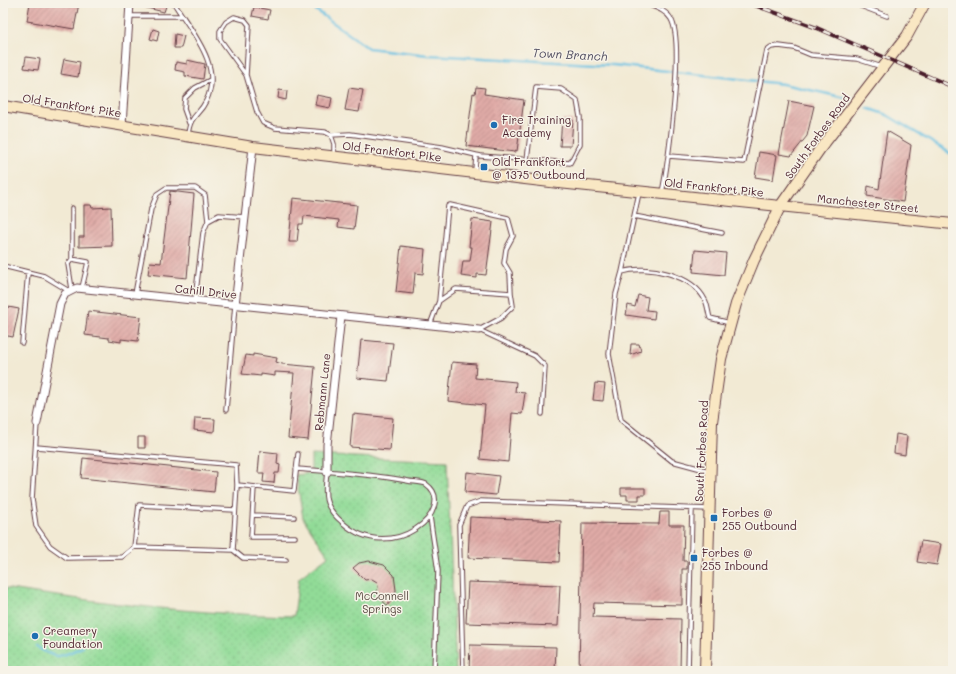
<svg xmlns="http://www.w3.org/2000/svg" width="956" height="674" font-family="Mali,sans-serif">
	<defs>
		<pattern id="green-dots" width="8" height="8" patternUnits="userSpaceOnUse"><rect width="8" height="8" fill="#91db97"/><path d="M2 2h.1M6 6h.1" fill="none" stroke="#7fbc82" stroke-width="1.8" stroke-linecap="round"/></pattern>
		<pattern id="building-hatch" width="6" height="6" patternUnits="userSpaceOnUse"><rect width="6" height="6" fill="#e0aba7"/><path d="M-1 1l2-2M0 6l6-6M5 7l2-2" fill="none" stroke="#b88b88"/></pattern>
	</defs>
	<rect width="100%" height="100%" fill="#f7f3e8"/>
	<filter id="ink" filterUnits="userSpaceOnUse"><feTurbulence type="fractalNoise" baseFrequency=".025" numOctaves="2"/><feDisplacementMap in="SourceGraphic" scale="8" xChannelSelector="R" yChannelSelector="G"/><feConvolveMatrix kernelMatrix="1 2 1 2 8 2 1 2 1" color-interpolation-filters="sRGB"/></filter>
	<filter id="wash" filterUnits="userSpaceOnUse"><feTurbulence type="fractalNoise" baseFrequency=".012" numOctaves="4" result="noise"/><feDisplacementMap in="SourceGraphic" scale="16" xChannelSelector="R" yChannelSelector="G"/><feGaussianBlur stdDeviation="0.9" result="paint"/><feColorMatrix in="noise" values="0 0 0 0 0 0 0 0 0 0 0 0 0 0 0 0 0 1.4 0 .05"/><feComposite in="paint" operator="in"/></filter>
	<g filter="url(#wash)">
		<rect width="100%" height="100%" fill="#f2ead4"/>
		<path fill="url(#green-dots)" stroke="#6e7d61" d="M311,455L447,461L456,671H3V588C99,603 196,614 294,616L299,578L328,556L303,518L296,475L311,473Z"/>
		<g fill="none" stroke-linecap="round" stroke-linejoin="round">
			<path stroke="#64bfe2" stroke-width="2.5" d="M306,3L368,48L428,55L613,65L783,84L846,98
				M867,108L887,115L953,155
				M37,647C59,661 60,657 82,647"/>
		</g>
		<g id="blocks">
			<path fill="url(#building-hatch)" d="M30,3H79L74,29L27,21Z
				M139,3H167L164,12L139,6Z
				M254,7L270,10L268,19L252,16Z
				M153,29L159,31L157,41L150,39Z
				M175,34L184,36L181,48H174Z
				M26,57L40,59L38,70L24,68Z
				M64,59L80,62L78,77L61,74Z
				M187,60L205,64L203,79L185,76V72L175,70L176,62L187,64Z
				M476,87L485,88L484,94L524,100L517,151L515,150V152L466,146L473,93L475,94Z
				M349,88L363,90L359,112L345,110Z
				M279,90L287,91L286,100L278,98Z
				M317,95L332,98L330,108L315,105Z
				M789,101L814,106L807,136L791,156L779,154Z
				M562,119L573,120L571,146H560Z
				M887,131L911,145L903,202L867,196L868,186L879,189Z
				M759,152L777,155L773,180L755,177Z
				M170,191L194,194L187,278L148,274L150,262L161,263Z
				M293,198L357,205L354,229L338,227L339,220L304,216L303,224H299L297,242H289Z
				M84,205H91L92,208L111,207L112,246L79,247V237H84Z
				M472,219L493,222L486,275L477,274V278L461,276L463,261H470L472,247H469Z
				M401,246L425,249L423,274L415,273L413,294L396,292Z
				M695,250L726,253L724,275L693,272Z
				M638,295L648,297L646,310L655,311L654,319L626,315L628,305L635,307Z
				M3,306L19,309L13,337L3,335Z
				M88,311L141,317L138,341L121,339V342L109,340V338L85,335Z
				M361,340L393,343L388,381L357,378Z
				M631,344H639L641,351L630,355Z
				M253,354L277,358L276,362L282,364L315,367L308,440L288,438L294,373L275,372V376L261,374V376L242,374L246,355L253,356Z
				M452,362L476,364L475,378L516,382L515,392L525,393L522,414L512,413L508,462L480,459L485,405L448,401Z
				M595,383L605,384L603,401L593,400Z
				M353,414L393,418L390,450L350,447Z
				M195,418L215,419L214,432L194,430Z
				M896,434L907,436L905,455L894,453Z
				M138,437H145V448H138Z
				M260,451L278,453L277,464L280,465L279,473H275L274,483L263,482L264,473H258Z
				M83,458L216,472L214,492L81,478Z
				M467,472L499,476L496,495L465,492Z
				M621,488H645V495H639V500H627V495H621Z
				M660,512H669V525H684L683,561H687V569H682V605L594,603L593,617L681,619L680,671H579L582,523L659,524Z
				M470,517L561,521L559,562L468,558Z
				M921,541L941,544L937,565L917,562Z
				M369,561L384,565L394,575L396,590L395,595L387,606L376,593L378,587L377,582L372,579L365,580L353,568L359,563Z
				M468,582L560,585L558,626L466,623Z
				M470,645L556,647L555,671H469Z"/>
		</g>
	</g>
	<g filter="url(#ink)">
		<use href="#blocks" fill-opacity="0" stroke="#633d44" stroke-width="1"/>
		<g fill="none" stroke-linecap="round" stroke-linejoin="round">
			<g stroke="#633d44" stroke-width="5.5">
				<path id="lane" d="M174,3C190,30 224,66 206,101C199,116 190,114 188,135
					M645,3C654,7 666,10 671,19C685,42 668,163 662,193
					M853,3L887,16
					M129,16H182
					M246,75L249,25L245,20L234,17L226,22L220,31V39L246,75L257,112L263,123L275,128L325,132L331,135L334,144V155
					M189,123L184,109L185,98L195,88L210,80
					M331,135L350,134L442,147L476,155
					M669,156L744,162L767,50L771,47L779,46L794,48L811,55L857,59L882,67
					M475,172L476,155L481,156L570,163L580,144V117L577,100L561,89L536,87L527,160
					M72,208V259
					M634,216L722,233
					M3,266L44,276L69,291
					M622,272L639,193
					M72,289L68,264L72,259L88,262L82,288
					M135,294L151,209L157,194L166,188H195L205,195L208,221
					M195,300L203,233L208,221L219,215L245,217
					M439,301L448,206L450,205L508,218L513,236L506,249L504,263L510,273L511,293
					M430,325L439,301L456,289L511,293L513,306L501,318L479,330
					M479,330L535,356L545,366L542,414
					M22,343L28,272
					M226,410L235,305
					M37,423L32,499L36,526L50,546L67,558L122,557L134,547
					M36,447L236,465L237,485L294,491L298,454
					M296,469C334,472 371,474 408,481C413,482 422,482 426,484C460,508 392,567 343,523C323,506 324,496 327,472
					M709,471L672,461L621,420L609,354L616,294L622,272C647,264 693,275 705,300C708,305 708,313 710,318L730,323
					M254,487L251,537H295
					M235,510L139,505L134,547L233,550L237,485
					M253,515L294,517
					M430,517L438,571L434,671
					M233,550L243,558L286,560
					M463,671L459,525L467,506L481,501L709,509
					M688,671L692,509"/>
			</g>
			<g stroke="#633d44" stroke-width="9">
				<path id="street" d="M122,125L130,3
					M235,305L253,147
					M37,423L60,304L65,294L77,288L479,330
					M327,472V445L341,316"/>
			</g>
			<g stroke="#633d44" stroke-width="12">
				<path id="secondary" d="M3,106L253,147L559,183L953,224
					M705,671L712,422L721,359L736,304L754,260L781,205L820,149L907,36L925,3"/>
			</g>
			<use href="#lane" stroke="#fff" stroke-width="3.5"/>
			<use href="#street" stroke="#fff" stroke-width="7"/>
			<use href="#secondary" stroke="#f9e7c3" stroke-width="10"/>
			<g stroke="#4a1f2b" stroke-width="4">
				<path id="rail" d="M749,3L817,28L953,87"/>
			</g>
			<use href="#rail" stroke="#f7f3e8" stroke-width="2.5" stroke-dasharray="8" stroke-linecap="butt"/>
		</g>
	</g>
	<g fill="#1f6fb2" stroke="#f7f3e8" stroke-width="1.5">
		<circle cx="494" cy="125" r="4"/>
		<rect x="480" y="163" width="8" height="8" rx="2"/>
		<rect x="710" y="514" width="8" height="8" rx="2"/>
		<rect x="690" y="554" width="8" height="8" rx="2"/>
		<circle cx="35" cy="636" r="4"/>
	</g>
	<g text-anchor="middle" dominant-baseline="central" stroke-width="3" stroke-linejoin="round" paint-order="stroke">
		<g font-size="11" fill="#4a1f2b" stroke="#f7f3e8">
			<text transform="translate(72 105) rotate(9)">Old Frankfort Pike</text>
			<text transform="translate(817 136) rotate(-54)">South Forbes Road</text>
			<text transform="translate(392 151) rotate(7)">Old Frankfort Pike</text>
			<text transform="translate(714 187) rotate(6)">Old Frankfort Pike</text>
			<text transform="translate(868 203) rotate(6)">Manchester Street</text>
			<text transform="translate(206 291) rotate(6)">Cahill Drive</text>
			<text transform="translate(322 392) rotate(-84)">Rebmann Lane</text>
			<text transform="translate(701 451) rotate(-87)">South Forbes Road</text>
		</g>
		<g font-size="11" fill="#4a1f2b" stroke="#f7f3e8" text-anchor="start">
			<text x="502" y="119">Fire Training<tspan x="502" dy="13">Academy</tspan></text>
			<text x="492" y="161">Old Frankfort<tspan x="492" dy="13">@ 1375 Outbound</tspan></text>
			<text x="722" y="512">Forbes @<tspan x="722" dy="13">255 Outbound</tspan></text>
			<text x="702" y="552">Forbes @<tspan x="702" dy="13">255 Inbound</tspan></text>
			<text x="43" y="630">Creamery<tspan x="43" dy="13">Foundation</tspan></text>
		</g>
		<g font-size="11" fill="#5c4e46" stroke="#f7f3e8">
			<text x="382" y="595">McConnell<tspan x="382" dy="13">Springs</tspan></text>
		</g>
		<g font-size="12" font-style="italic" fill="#524f62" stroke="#f7f3e8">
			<text transform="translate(570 54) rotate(3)">Town Branch</text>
		</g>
	</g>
	<rect width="956" height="674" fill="none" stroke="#f7f3e8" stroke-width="16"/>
</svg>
